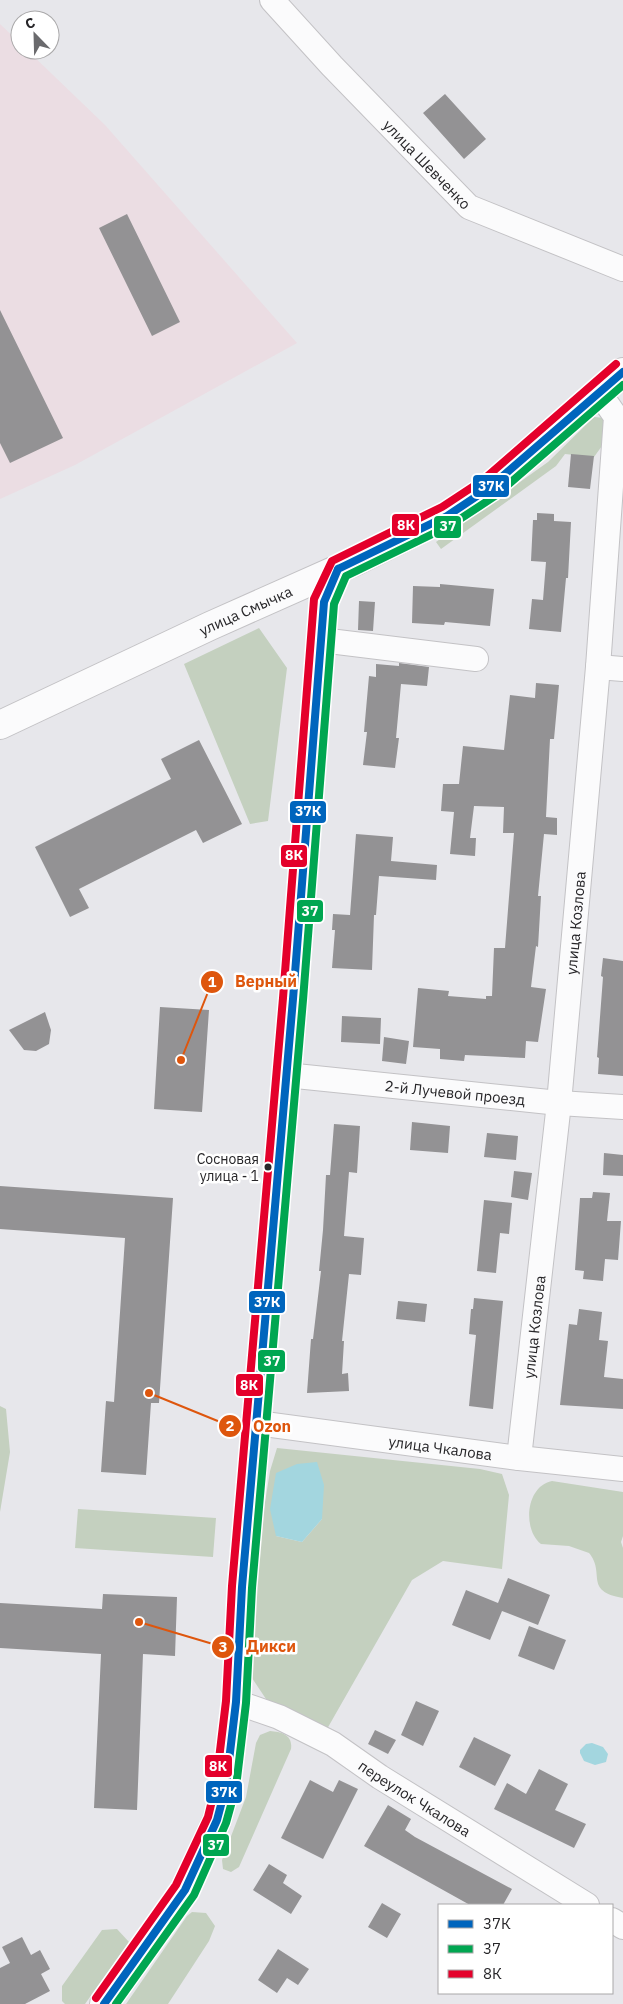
<svg xmlns="http://www.w3.org/2000/svg" width="623" height="2004" font-family="'IBM Plex Sans',sans-serif">
	<rect width="100%" height="100%" fill="#e7e7eb"/>
	<path fill="#ebdde3" d="M0,24L20,43V50H27L105,125L297,343L75,465L0,499Z"/>
	<path fill="#c4d0bf" fill-rule="evenodd" d="M594,417L605,418L607,439L594,457L565,454L556,466L441,549L436,542L548,462Z
		M259,628L287,668L268,821L250,824L184,664Z
		M0,1406L6,1409L10,1452L0,1512Z
		M277,1448L480,1469L502,1474L509,1495L502,1569L443,1561L412,1580L327,1729L270,1705L250,1675L259,1540L270,1471ZM322,1519L302,1542L276,1536Z
		M552,1481L623,1492V1536L621,1542L623,1548V1598C583,1591 606,1573 589,1553L569,1546L541,1544C522,1529 526,1486 552,1481Z
		M78,1509L216,1518L213,1557L75,1548Z
		M270,1731C282,1732 293,1735 291,1749L239,1867L231,1872L223,1869L222,1860L246,1797L256,1743L260,1735Z
		M192,1912L206,1913L215,1926L209,1941L168,2004H126L187,1916Z
		M117,1929L129,1942L85,2004H65L62,2001V1986L102,1930Z"/>
	<path fill="#a3d6df" d="M317,1462L324,1485L322,1519L302,1542L276,1536L270,1509L276,1473L297,1464Z
		M592,1743L603,1747L608,1754L606,1762L595,1765L584,1761L580,1753V1750L586,1744Z"/>
	<path fill="#939294" d="M445,94L486,139L464,159L423,113Z
		M127,214L180,322L152,336L99,228Z
		M0,310L63,438L10,463L0,443Z
		M571,454L594,456L590,489L568,487Z
		M537,513L554,514V521L571,522L568,578H566L561,632L529,629L532,599L543,600L546,562L531,561L533,520H537Z
		M440,584L494,589L490,626L445,622L444,625L412,623L413,586L440,587Z
		M359,601L375,602L373,631L358,630Z
		M399,663L429,667L427,686L401,684L396,738H399L395,768L363,765L367,732H364L369,676L376,677V664L399,666Z
		M536,683L559,685L554,739H550L546,817L557,818V835L544,834L538,896H541L538,947L536,946L531,987L546,989L538,1042L526,1041L525,1058L465,1055L464,1061L440,1059V1049L413,1047L418,988L449,991L448,996L486,999V996H492L494,948H505L514,833H503L504,807L474,806L470,838H476L475,856L450,854L454,812L441,811L443,784H459L463,746L504,750L510,695L535,698Z
		M199,740L242,824L203,843L196,830L79,889L89,908L70,917L35,847L171,779L161,759Z
		M356,834L393,837L391,861L437,865L436,880L379,876L376,915H374L372,970L332,968L335,930H332L333,914L350,915Z
		M603,958L623,961V1076L598,1074L599,1058L597,1057L603,977L601,976Z
		M160,1007L209,1010L202,1112L154,1109Z
		M45,1012L51,1030L49,1044L36,1051L24,1050L9,1030Z
		M342,1016L381,1018L380,1044L341,1042Z
		M384,1037L409,1041L406,1064L382,1061Z
		M412,1122L450,1126L448,1153L410,1150Z
		M334,1124L360,1126L357,1173L349,1172L344,1236L364,1238L361,1275L349,1274L342,1341H344L342,1374L348,1373L349,1391L307,1393L311,1339H313L321,1271H319L323,1230L326,1175H330Z
		M487,1133L518,1136L516,1160L484,1157Z
		M604,1153L623,1155V1176L603,1175Z
		M514,1171L532,1173L528,1200L511,1197Z
		M0,1186L173,1198L159,1403H151L146,1475L101,1472L106,1401L114,1402L125,1238L0,1229Z
		M593,1192L610,1193L607,1221H621L618,1260L605,1259L603,1281L583,1279L584,1271L575,1270L580,1198H592Z
		M484,1200L512,1203L509,1234L500,1233L496,1273L477,1271Z
		M474,1298L503,1301L493,1409L469,1406L476,1335L469,1334L471,1309H473Z
		M398,1301L427,1304L425,1322L396,1319Z
		M579,1309L602,1312L599,1340L608,1341L604,1377L623,1379V1409L560,1405L569,1324L577,1325Z
		M508,1578L550,1595L538,1625L502,1611L490,1640L452,1625L466,1590L498,1603Z
		M103,1594L177,1597L175,1656L143,1654L137,1810L94,1808L101,1654L0,1648V1603L102,1609Z
		M529,1626L566,1640L554,1670L518,1656Z
		M416,1701L439,1711L423,1746L401,1735Z
		M375,1730L396,1740L388,1754L368,1744Z
		M474,1737L511,1755L495,1786L459,1767Z
		M539,1769L568,1784L555,1810L586,1824L574,1848L494,1809L507,1783L526,1794Z
		M310,1780L333,1792L339,1780L358,1789L323,1859L281,1838Z
		M388,1805L411,1819L405,1830L415,1837L512,1889L503,1905H470L364,1846Z
		M269,1864L287,1875L283,1883L302,1896L291,1914L253,1890Z
		M382,1903L401,1914L387,1938L368,1927Z
		M22,1937L31,1955L40,1950L50,1969L41,1974L50,1991L25,2004H0V1968L10,1963L2,1947Z
		M278,1949L309,1969L298,1985L287,1978L277,1993L258,1980Z"/>
	<g fill="none" stroke-linecap="round" stroke-linejoin="round">
		<g stroke="#c3c2c5" stroke-width="26">
			<g id="street">
				<path id="s1" d="M272,0L332,66L469,207L623,269"/>
				<path d="M321,640L476,659"/>
				<path d="M598,667L623,669"/>
				<path id="s2" d="M286,1075L559,1103L623,1107"/>
				<path id="s3" d="M257,1423L519,1458L623,1469"/>
				<path id="s4" d="M519,1458L559,1103L598,667L616,417L600,394"/>
				<path id="s5" d="M236,1702L279,1717L333,1744L380,1777L587,1905"/>
				<path d="M612,1920L623,1927"/>
			</g>
		</g>
		<g stroke="#c3c2c5" stroke-width="30">
			<g id="secondary">
				<path id="s6" d="M0,725L210,626L356,561L447,516L489,488L623,372"/>
				<path d="M104,2004L185,1890L217,1820L226,1786L236,1702L242,1587L293,999L321,640L324,602L338,569"/>
			</g>
		</g>
		<use href="#street" stroke="#fbfbfc" stroke-width="24"/>
		<use href="#secondary" stroke="#fbfbfc" stroke-width="28"/>
		<g stroke="#fff" stroke-width="11">
			<path id="bus-1" d="M338,569L447,516L489,488L623,372
				M104,2004L185,1890L217,1820L226,1786L236,1702L242,1587L293,999L324,602L338,569"/>
		</g>
		<g stroke="#fff" stroke-width="11">
			<path id="bus-2" d="M116,2004L194,1895L226,1823L236,1787L246,1703L252,1588L303,1000L334,604L346,576L451,525L495,496L623,385"/>
		</g>
		<g stroke="#fff" stroke-width="11">
			<path id="bus-3" d="M96,1998L176,1885L208,1817L216,1784L226,1701L232,1586L283,998L314,599L332,561L442,507L483,480L616,364"/>
		</g>
		<use href="#bus-1" stroke="#0065bd" stroke-width="8"/>
		<use href="#bus-2" stroke="#00a651" stroke-width="8"/>
		<use href="#bus-3" stroke="#e4002b" stroke-width="8"/>
	</g>
	<circle fill="#272629" stroke="#fff" stroke-width="2" cx="268" cy="1167" r="4.5"/>
	<g text-anchor="middle" dominant-baseline="central" stroke-width="5" stroke-linejoin="round" paint-order="stroke">
		<g font-size="14" fill="#272629" stroke="#fff" text-anchor="end">
			<text x="259" y="1159">Сосновая<tspan x="259" dy="17">улица - 1</tspan></text>
		</g>
		<g font-size="15" fill="#272629" stroke="#fff">
			<text stroke="none"><textPath href="#s1" startOffset="226">улица Шевченко</textPath></text>
			<text stroke="none"><textPath href="#s6" startOffset="271">улица Смычка</textPath></text>
			<text stroke="none"><textPath href="#s4" startOffset="538">улица Козлова</textPath></text>
			<text stroke="none"><textPath href="#s2" startOffset="170">2-й Лучевой проезд</textPath></text>
			<text stroke="none"><textPath href="#s4" startOffset="132">улица Козлова</textPath></text>
			<text stroke="none"><textPath href="#s3" startOffset="185">улица Чкалова</textPath></text>
			<text stroke="none"><textPath href="#s5" startOffset="204">переулок Чкалова</textPath></text>
		</g>
	</g>
	<path fill="none" stroke="#de560d" stroke-width="2" d="M181 1060L212 982M149 1393L230 1426M139 1622L223 1647"/>
	<g fill="#de560d" stroke="#fff" stroke-width="2">
		<circle cx="181" cy="1060" r="5"/>
		<circle cx="149" cy="1393" r="5"/>
		<circle cx="139" cy="1622" r="5"/>
		<circle cx="212" cy="982" r="12"/>
		<circle cx="230" cy="1426" r="12"/>
		<circle cx="223" cy="1647" r="12"/>
	</g>
	<g font-size="15" text-anchor="middle" font-weight="bold" fill="#fff">
		<text x="212" y="987">1</text>
		<text x="230" y="1431">2</text>
		<text x="223" y="1652">3</text>
	</g>
	<g font-size="16" text-anchor="middle" font-weight="bold" fill="#de560d" stroke="#fff" stroke-width="5" stroke-linejoin="round" paint-order="stroke">
		<text x="266" y="987">Верный</text>
		<text x="272" y="1432">Ozon</text>
		<text x="271" y="1652">Дикси</text>
	</g>
	<g stroke="#fff" stroke-width="2">
		<rect x="472" y="474" width="38" height="24" rx="5" fill="#0065bd"/>
		<rect x="391" y="513" width="29" height="24" rx="5" fill="#e4002b"/>
		<rect x="433" y="515" width="29" height="24" rx="5" fill="#00a651"/>
		<rect x="289" y="800" width="38" height="24" rx="5" fill="#0065bd"/>
		<rect x="280" y="844" width="28" height="24" rx="5" fill="#e4002b"/>
		<rect x="296" y="899" width="28" height="24" rx="5" fill="#00a651"/>
		<rect x="248" y="1290" width="38" height="24" rx="5" fill="#0065bd"/>
		<rect x="257" y="1349" width="29" height="24" rx="5" fill="#00a651"/>
		<rect x="235" y="1373" width="29" height="24" rx="5" fill="#e4002b"/>
		<rect x="204" y="1754" width="29" height="24" rx="5" fill="#e4002b"/>
		<rect x="205" y="1780" width="38" height="24" rx="5" fill="#0065bd"/>
		<rect x="202" y="1833" width="28" height="24" rx="5" fill="#00a651"/>
	</g>
	<g font-size="14" text-anchor="middle" font-weight="bold" fill="#fff">
		<text x="491" y="491">37К</text>
		<text x="406" y="530">8К</text>
		<text x="448" y="531">37</text>
		<text x="308" y="816">37К</text>
		<text x="294" y="860">8К</text>
		<text x="310" y="916">37</text>
		<text x="267" y="1307">37К</text>
		<text x="272" y="1366">37</text>
		<text x="249" y="1390">8К</text>
		<text x="218" y="1771">8К</text>
		<text x="224" y="1797">37К</text>
		<text x="216" y="1850">37</text>
	</g>
	<rect x="438" y="1904" width="175" height="90" fill="#ffffff" stroke="#a9a8a9"/>
	<rect x="448" y="1920" width="25" height="8" fill="#0065bd" stroke="#a9a8a9"/>
	<text x="483" y="1929" font-size="15" fill="#272629">37К</text>
	<rect x="448" y="1945" width="25" height="8" fill="#00a651" stroke="#a9a8a9"/>
	<text x="483" y="1954" font-size="15" fill="#272629">37</text>
	<rect x="448" y="1970" width="25" height="8" fill="#e4002b" stroke="#a9a8a9"/>
	<text x="483" y="1979" font-size="15" fill="#272629">8К</text>
	<g transform="translate(35 35) rotate(337)"><circle r="24" fill="#ffffff" stroke="#a9a8a9"/>
	<path d="M0-4L9 19L0 12L-9 19Z" fill="#6a6a6d"/>
	<text y="-8" font-size="14" font-weight="bold" text-anchor="middle" fill="#272629">С</text>
	</g>
</svg>
